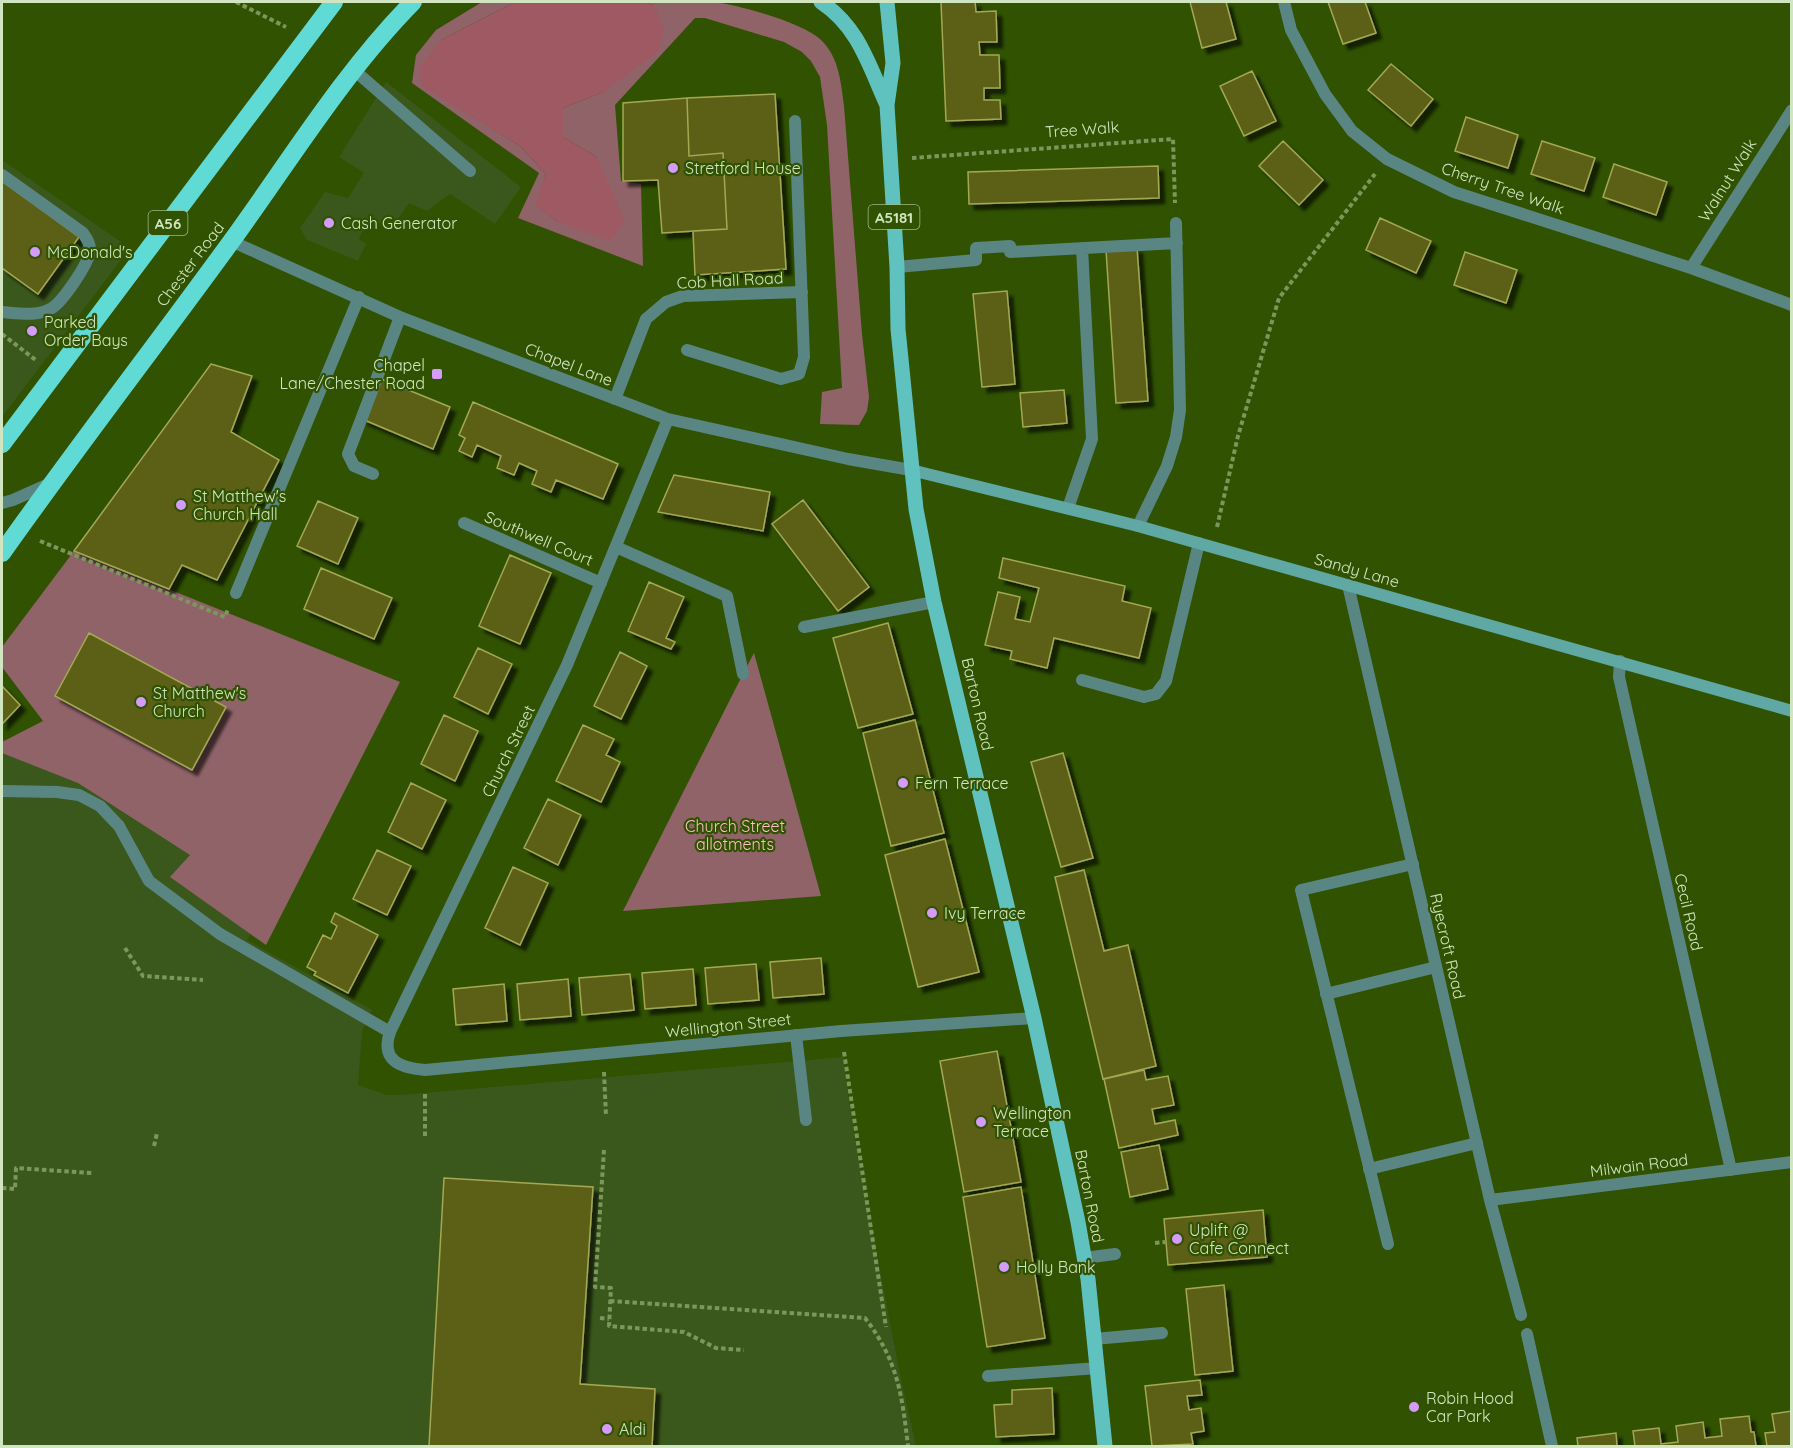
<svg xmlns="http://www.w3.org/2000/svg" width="1793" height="1448" font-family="Quicksand,sans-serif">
	<defs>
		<filter id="shadow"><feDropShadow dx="5.5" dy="5.5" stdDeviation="1.5" flood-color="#0009"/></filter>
	</defs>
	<rect width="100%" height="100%" fill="#305201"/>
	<path fill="#3a581b" d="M386,82L521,187L495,224L450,194L427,211L409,203L390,231L370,215L359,239L366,244L358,261L307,240L300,228L325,192L348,198L364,173L339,157Z
		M2,160L130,248L2,417Z
		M2,738L272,896L247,940L372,1010L362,1031L358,1085L387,1095H400L843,1057L853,1129L900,1375L916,1446H2Z"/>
	<path fill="#906369" d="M482,2H515L441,40L422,85L520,146L546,174L536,205L558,222L597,157L563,137V108L603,92L654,5L644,2C667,2 692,0 714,2C739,5 805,23 822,41C839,58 841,83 844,106L862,334L869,397L867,411L859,425L820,424L822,392L842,388L827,125L820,77L811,61L802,52L784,42L705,18H695L615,105L621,181L641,184L643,266L518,218L539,173L412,83L416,55L436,30Z
		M74,551L400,682L266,945L170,877L190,855L78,783L2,753V742L43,721L2,667V647Z
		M754,653L821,896L623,911L743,674Z"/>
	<path fill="#9f5963" d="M515,2H644L654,5L664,31L658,52L603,92L563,108V137L597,157L624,220L611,241L558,222L535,205L546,174L520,146L422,86L419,68L441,40Z"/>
	<path fill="#5c5f15" stroke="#a4a854" stroke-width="1.5" filter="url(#shadow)" d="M941,2H975L976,12L996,11L997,42H979L980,55H999L1000,88H984V100H1000L1001,119L946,121Z
		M1190,2H1226L1236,39L1202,48Z
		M1328,2H1365L1376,33L1343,44Z
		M1391,64L1433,99L1411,126L1368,90Z
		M1252,71L1276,121L1244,136L1220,86Z
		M775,94L786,269L695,275L693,231L727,229L723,153L689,156L687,98Z
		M687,98L689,156L723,153L727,229L662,233L658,180L623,181V103Z
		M1466,117L1518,135L1508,168L1455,151Z
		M1283,141L1323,180L1299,205L1259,166Z
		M1542,141L1595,158L1584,191L1531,174Z
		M1614,164L1667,182L1656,215L1603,197Z
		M1158,166L1159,198L969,204L968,172Z
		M2,181L79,237L38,294L2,268Z
		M1380,218L1431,241L1416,273L1366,250Z
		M1137,248L1148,401L1116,403L1106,250Z
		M1465,252L1517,270L1506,303L1454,285Z
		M1007,291L1015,384L982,387L973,294Z
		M211,364L252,376L231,432L279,460L217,580L182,565L169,589L74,551Z
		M379,378L450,407L433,449L362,419Z
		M1064,390L1067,423L1023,427L1020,393Z
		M473,402L618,464L603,499L556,480L551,492L532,484L537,471L519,463L514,475L497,468L501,456L477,445L472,457L459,451L465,438L459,435Z
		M674,475L770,492L763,531L658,512Z
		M803,500L869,587L838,611L772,524Z
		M318,501L358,518L338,564L297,546Z
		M510,555L551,573L520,644L479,626Z
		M1003,558L1125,586L1122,601L1151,608L1139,658L1054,638L1047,668L1010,659L1012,651L985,645L998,592L1020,597L1015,619L1030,622L1039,588L999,578Z
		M321,568L392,598L374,639L304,609Z
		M649,582L684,597L666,638L675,642L671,649L628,631Z
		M888,623L913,714L858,728L833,638Z
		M89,633L226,707L192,770L55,696Z
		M478,648L512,664L488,714L454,697Z
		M620,652L647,666L621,719L594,706Z
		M2,686L20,705L2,724Z
		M444,715L478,731L455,781L421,764Z
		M915,720L944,833L891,846L863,733Z
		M583,725L614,739L606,755L620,762L601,802L556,781Z
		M1063,753L1093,858L1061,867L1031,762Z
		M411,783L446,800L422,849L388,832Z
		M548,799L581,815L558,865L524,848Z
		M945,839L979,972L918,987L885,855Z
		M377,850L411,866L387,915L353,899Z
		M513,867L548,883L520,945L485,928Z
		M1084,870L1104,951L1128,945L1156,1066L1103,1079L1055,877Z
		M335,913L378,935L348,993L314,975L316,972L307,967L323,935L331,939L337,926L331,922Z
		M821,958L824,994L773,998L770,962Z
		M756,964L759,1000L708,1004L705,968Z
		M693,969L696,1005L645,1009L642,973Z
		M630,974L634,1010L582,1015L579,978Z
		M568,979L571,1016L520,1020L517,984Z
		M504,984L507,1021L456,1025L453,989Z
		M997,1051L1021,1182L964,1192L940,1061Z
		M1144,1070L1146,1080L1168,1076L1174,1105L1152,1109L1155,1124L1175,1120L1178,1135L1119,1148L1104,1079Z
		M1159,1145L1168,1189L1130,1197L1121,1152Z
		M444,1178L593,1187L580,1384L655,1389L652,1446H429Z
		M1021,1187L1045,1338L987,1347L963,1197Z
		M1263,1210L1267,1257L1168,1265L1164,1219Z
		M1224,1285L1233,1371L1195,1375L1186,1289Z
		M1200,1380L1202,1395L1187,1396L1189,1410L1201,1408L1204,1431L1191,1433L1193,1444L1152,1446L1145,1386Z
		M1052,1388L1054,1434L996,1437L994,1405L1012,1404V1390Z
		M1792,1411V1446H1767L1765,1433L1775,1432L1772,1414Z
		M1749,1416L1751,1432H1754L1756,1446H1635L1633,1431L1659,1428L1661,1444L1678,1442L1676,1426L1703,1422L1705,1438L1722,1436L1720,1419Z
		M1616,1433L1617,1446H1578L1577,1438Z"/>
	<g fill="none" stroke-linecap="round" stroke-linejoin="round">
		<path stroke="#7b975b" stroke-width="4" stroke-dasharray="4.5 3" stroke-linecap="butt" d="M236,2L286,27
			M912,158L1173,139L1175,203
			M2,334L37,361
			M1217,527L1238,436L1279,298L1375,174
			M40,541L225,617L228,609
			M125,948L143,976L203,980
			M844,1052L886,1327
			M604,1072L606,1116
			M425,1136V1091
			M154,1146L157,1133
			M604,1150L595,1287L611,1288L609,1326L684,1332L716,1348L744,1350
			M2,1188L15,1189L16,1168L92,1173
			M1155,1243L1166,1242
			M610,1301L865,1318C898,1361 902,1395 908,1446
			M600,1318L609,1319"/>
		<path stroke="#598683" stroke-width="12" d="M354,70L470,171
			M2,175L83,233C87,239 90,243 90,250C90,262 63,301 52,308C38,317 17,313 2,312
			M687,350L781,379L799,374L804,357L795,121
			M615,399L646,319L666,302L683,296L802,292
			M616,547L727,596L743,674
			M236,593L359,297
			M804,627L934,602
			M1082,680L1144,697L1156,694L1166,681L1199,543
			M2,791L57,792L79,795L100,806L119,826L149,881L220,934L390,1032
			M1326,994L1436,967
			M796,1035L806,1120
			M1369,1169L1477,1143
			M1388,1244L1301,890L1413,864
			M1084,1258L1115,1254
			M1094,1339L1162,1333
			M988,1376L1098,1368"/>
		<path stroke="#598683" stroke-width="12" d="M1284,2L1291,30L1325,94L1352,131L1387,159L1454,192L1691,268L1792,305
			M231,241L400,317L668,419L848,459L911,470
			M897,267L976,260V248L1010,246V252L1177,243
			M1691,268L1792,110
			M668,419L567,665L390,1032C380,1061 401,1068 425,1070L841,1031L1034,1018
			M373,474L354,466L348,454L400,317
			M2,503L13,500L51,483
			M1068,508L1092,439L1082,248
			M464,523L601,583
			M1138,526L1167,466L1176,437L1180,410L1176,223
			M1348,585L1490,1200L1521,1315
			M1620,661L1619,677L1731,1170
			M1490,1200L1792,1162
			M1527,1334L1552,1446"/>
		<path stroke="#5fa8a4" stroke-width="12" d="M911,470L1138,526L1792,711"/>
		<path stroke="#60c2be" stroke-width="15" d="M821,2C859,27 869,66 887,105
			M887,2L893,63L887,105L897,267L898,329L916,509L934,602L1034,1018L1078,1222L1088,1279L1105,1446"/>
		<path stroke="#60dad4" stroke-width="18" d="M2,444L334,2
			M2,553C77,447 156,345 233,239C291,159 344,72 413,2"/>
	</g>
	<g fill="#d59bfa" stroke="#305201" stroke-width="2">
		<circle cx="673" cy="168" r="6"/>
		<circle cx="329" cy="223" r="6"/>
		<circle cx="35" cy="252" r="6"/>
		<circle cx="32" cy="331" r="6"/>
		<rect x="431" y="368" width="12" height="12" rx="3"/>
		<circle cx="181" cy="505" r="6"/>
		<circle cx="141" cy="702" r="6"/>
		<circle cx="903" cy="783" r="6"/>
		<circle cx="932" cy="913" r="6"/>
		<circle cx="981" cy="1122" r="6"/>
		<circle cx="1177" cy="1239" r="6"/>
		<circle cx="1004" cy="1267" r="6"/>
		<circle cx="1414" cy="1407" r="6"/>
		<circle cx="607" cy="1429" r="6"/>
	</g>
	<g text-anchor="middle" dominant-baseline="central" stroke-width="4.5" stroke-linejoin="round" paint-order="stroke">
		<g fill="#305201" stroke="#a0b987" stroke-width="1.5">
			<rect x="868.5" y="205" width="51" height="24" rx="4.5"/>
			<rect x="148.5" y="211" width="39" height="24" rx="4.5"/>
		</g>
		<g font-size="15" font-weight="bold" fill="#d0e5c0">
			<text x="894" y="217">A5181</text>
			<text x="168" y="223">A56</text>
		</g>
		<g font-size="16" fill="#d0e5c0" stroke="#305201">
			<text transform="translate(1082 129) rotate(-4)">Tree Walk</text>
			<text transform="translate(1727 180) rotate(-58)">Walnut Walk</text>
			<text transform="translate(1503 188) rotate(19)">Cherry Tree Walk</text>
			<text transform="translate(190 264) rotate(-53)">Chester Road</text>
			<text transform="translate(730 280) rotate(-3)">Cob Hall Road</text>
			<text transform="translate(569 364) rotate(21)">Chapel Lane</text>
			<text transform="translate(539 538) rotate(23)">Southwell Court</text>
			<text transform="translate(1357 570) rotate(16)">Sandy Lane</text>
			<text transform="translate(978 704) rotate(77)">Barton Road</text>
			<text transform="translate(508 751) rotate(-64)">Church Street</text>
			<text transform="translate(1689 912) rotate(77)">Cecil Road</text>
			<text transform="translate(1448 946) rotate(77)">Ryecroft Road</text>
			<text transform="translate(728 1025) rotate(-6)">Wellington Street</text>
			<text transform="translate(1639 1165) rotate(-7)">Milwain Road</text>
			<text transform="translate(1090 1196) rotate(79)">Barton Road</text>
		</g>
		<g font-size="16" fill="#d0e5c0" stroke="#305201" text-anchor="start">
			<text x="685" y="168">Stretford House</text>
			<text x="341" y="223">Cash Generator</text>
			<text x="47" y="252">McDonald's</text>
			<text x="44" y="322">Parked<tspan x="44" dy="18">Order Bays</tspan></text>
			<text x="425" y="365" text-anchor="end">Chapel<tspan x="425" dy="18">Lane/Chester Road</tspan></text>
			<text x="193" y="496">St Matthew's<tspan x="193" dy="18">Church Hall</tspan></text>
			<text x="153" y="693">St Matthew's<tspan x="153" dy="18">Church</tspan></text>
			<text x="915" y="783">Fern Terrace</text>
			<text x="944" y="913">Ivy Terrace</text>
			<text x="993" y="1113">Wellington<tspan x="993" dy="18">Terrace</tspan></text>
			<text x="1189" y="1230">Uplift @<tspan x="1189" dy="18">Cafe Connect</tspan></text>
			<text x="1016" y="1267">Holly Bank</text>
			<text x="1426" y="1398">Robin Hood<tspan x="1426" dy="18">Car Park</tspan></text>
			<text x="619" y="1429">Aldi</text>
		</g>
		<g font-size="16" fill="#febfc6" stroke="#305201">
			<text x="735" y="826">Church Street<tspan x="735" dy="18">allotments</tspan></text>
		</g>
	</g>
	<rect width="1793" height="1448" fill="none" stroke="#d0e5c0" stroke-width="6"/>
</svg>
